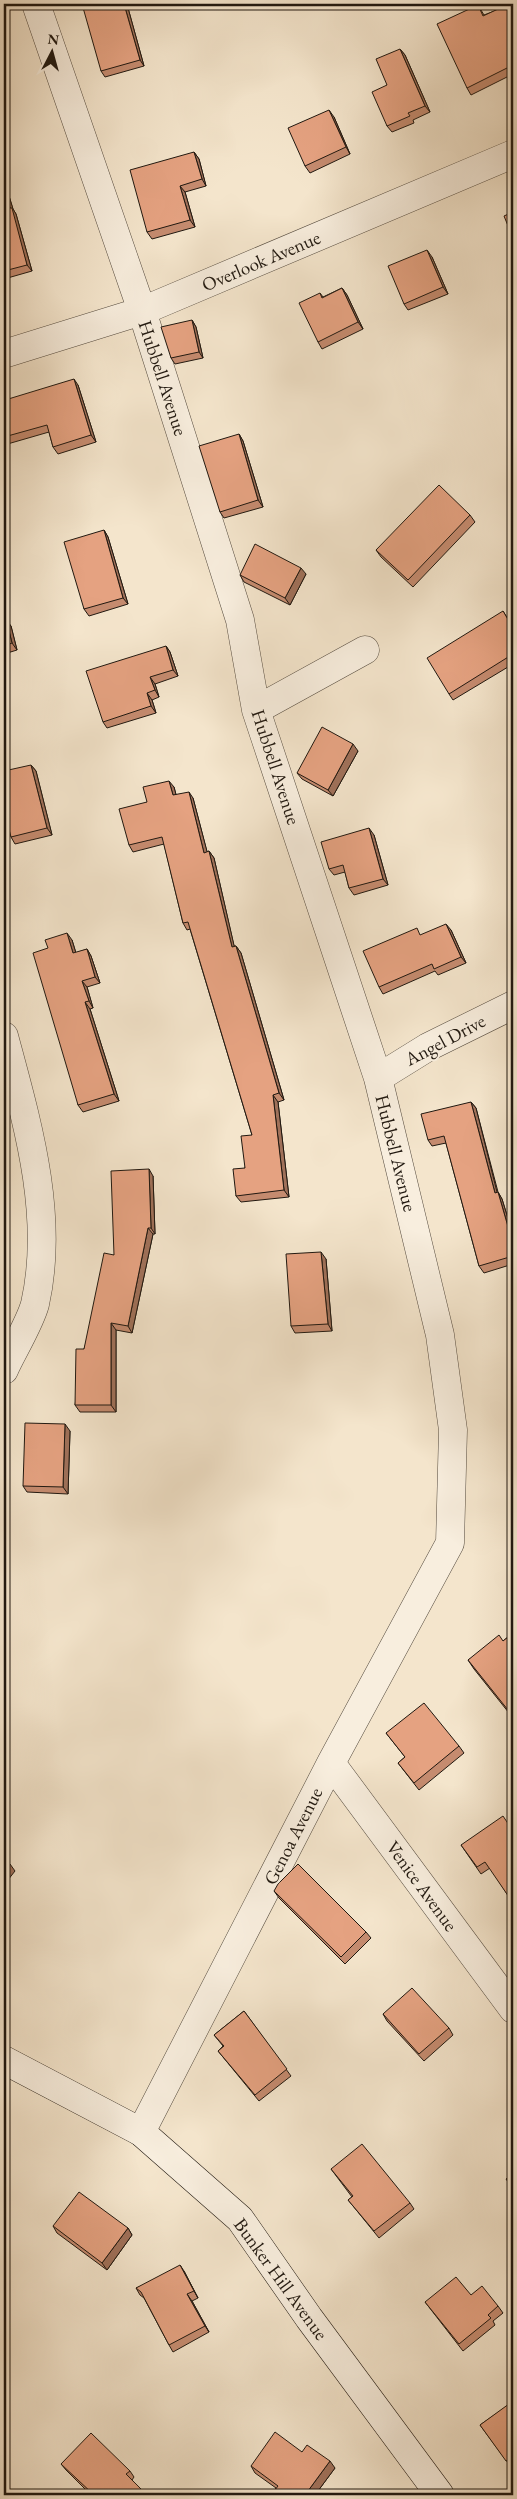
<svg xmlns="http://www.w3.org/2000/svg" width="517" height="2499" font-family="'EB Garamond',serif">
	<rect width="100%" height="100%" fill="#f4e5cc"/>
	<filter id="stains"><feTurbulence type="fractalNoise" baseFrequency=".004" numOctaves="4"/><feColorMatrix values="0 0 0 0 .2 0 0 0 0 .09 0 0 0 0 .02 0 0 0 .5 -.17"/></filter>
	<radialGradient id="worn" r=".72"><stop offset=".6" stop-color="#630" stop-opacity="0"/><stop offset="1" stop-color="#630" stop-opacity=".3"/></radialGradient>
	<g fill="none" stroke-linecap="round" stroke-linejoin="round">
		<g stroke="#554b3f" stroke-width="29">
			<path id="street" d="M36,4L142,311L240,620L256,710L378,1078L440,1335L453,1430L450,1543L331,1763L141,2132
				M4,354L142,311L513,154
				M256,710L365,650
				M4,1036C27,1122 55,1215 35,1304C30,1323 12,1352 4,1370
				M378,1078L428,1047L513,1005
				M331,1763L513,2009"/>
		</g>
		<g stroke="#201810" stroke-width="29">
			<path id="secondary" d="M4,2060L141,2132L240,2219L309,2318L440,2495"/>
		</g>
		<use href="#street" stroke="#f8eede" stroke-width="28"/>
		<use href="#secondary" stroke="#f8eede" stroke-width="28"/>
	</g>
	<path fill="#c58b6f" stroke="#201810" d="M513,4V74L471,95L467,88L478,5L484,15Z
		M128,8L144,66L105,77L101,71Z
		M400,49L405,55L430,112L413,120L414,123L392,132L387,126V85Z
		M334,117L350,154L310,173L305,166Z
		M194,152L199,159L206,186L185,192L195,227L152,239L147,232Z
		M4,180L13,209L16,214L32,271L4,279Z
		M432,257L448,294L408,310L404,304Z
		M342,288L347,295L363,329L322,349L318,342L320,293L323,297Z
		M192,320L196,327L203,358L175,364L171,358Z
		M78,385L96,442L58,454L53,447L49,432L4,445V396L7,400Z
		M239,434L243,441L263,507L224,518L220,512Z
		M470,515L475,522L413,587L381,557L376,550Z
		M104,530L108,537L128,604L89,616L84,609Z
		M306,574L290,605L244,582L240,575Z
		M503,611L513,627V664L453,700L449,694Z
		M4,620L11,626L17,650L4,654Z
		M166,646L170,652L178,676L155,684L159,697L152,700L156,713L107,728L103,722Z
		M4,670L8,686L4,687Z
		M358,751L333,796L302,779L297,773Z
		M31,765L36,771L52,835L15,844L11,837Z
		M174,787L176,795L193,798L207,852L209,851L214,858L234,946H236L241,953L284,1100L278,1102L289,1197L241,1202L236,1196L245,1168L252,1135L190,929L187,930L183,923L164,844L133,852L129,845L147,802Z
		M374,835L388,885L354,895L349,888L345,872L334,875L329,869Z
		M451,930L466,963L438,975L435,971L383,994L379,987L422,935Z
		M72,940L76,953L87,949L91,956L100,983L87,987L93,1008L90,1009L119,1101L83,1112L78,1105Z
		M471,1102L476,1108L498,1192L502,1199L513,1235V1264L484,1273L479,1266L446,1143L432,1146L428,1140Z
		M153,1176L155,1234H153L132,1333L116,1330V1412H80L75,1405L84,1349L114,1255Z
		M326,1259L332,1331L295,1333L291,1326Z
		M70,1431L68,1494L27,1492L23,1486Z
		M513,1633V1718L474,1669L468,1660L503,1641Z
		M386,1733L459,1746L464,1753L419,1790L398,1763L405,1757Z
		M513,1831V1903L490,1868L481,1874L461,1845Z
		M274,1891L366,1932L371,1938L345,1964L279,1898Z
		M244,2011L291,2076L259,2101L218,2051L223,2046L214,2035Z
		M383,2014L449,2028L453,2035L424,2061L387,2021Z
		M331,2169L410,2203L414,2209L379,2238L353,2206L348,2200L352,2197Z
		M53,2226L128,2228L132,2235L107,2270L57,2233Z
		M184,2271L198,2298L192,2301L209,2332L173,2352L169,2345L144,2298L140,2295L136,2288Z
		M425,2302L498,2306L503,2313L493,2321L495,2325L463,2351Z
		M513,2402V2466L511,2467L480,2425Z
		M302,2452L335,2468L315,2495H271L276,2488L255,2473L251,2466Z
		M61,2464L130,2471L134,2477L132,2480L147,2495H91L66,2470Z"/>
	<path fill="#a0715a" stroke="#201810" d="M124,4H125L128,8L144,66L140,60Z
		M400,49L405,55L430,112L425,106Z
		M329,110L334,117L350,154L346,147Z
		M194,152L199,159L206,186L202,179Z
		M4,180L13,209L16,214L32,271L27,265L10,208L4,189Z
		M180,186L185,192L195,227L190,220Z
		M427,250L432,257L448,294L443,287Z
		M342,288L347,295L363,329L358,322Z
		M192,320L196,327L203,358L199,352Z
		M74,379L78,385L96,442L91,435Z
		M239,434L243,441L263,507L258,500Z
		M104,530L108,537L128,604L123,598Z
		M301,568L306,574L290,605L285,598Z
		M6,619L11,626L17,650L12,643Z
		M166,646L170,652L178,676L173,670Z
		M4,670L8,686L4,680Z
		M150,677L155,684L159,697L155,690Z
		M147,693L152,700L156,713L151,706Z
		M353,744L358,751L333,796L328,790Z
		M31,765L36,771L52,835L47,828Z
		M169,781L174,787L178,802L173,795Z
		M189,792L193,798L209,859L204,853Z
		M369,828L374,835L388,885L383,879Z
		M209,851L214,858L236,954L232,947Z
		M446,924L451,930L466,963L461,957Z
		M67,933L72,940L78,960L73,953Z
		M236,946L241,953L284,1100L279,1093Z
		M87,949L91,956L100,983L95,977Z
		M82,981L87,987L93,1008L89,1001Z
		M85,1002L90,1009L119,1101L114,1094Z
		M273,1095L278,1102L289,1197L284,1190Z
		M471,1102L476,1108L499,1200L495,1193Z
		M149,1169L153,1176L155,1234L151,1228Z
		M498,1192L502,1199L513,1235V1244Z
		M148,1228L153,1234L132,1333L128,1326Z
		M321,1252L326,1259L332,1331L328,1324Z
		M111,1323L116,1330V1412L111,1405Z
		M65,1424L70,1431L68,1494L63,1487Z
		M4,1509L9,1516L6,1573L4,1570Z
		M10,1864L15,1871L4,1885V1873Z
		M128,2228L132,2235L107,2270L102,2263Z
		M180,2265L184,2271L198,2298L194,2291Z
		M187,2294L192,2301L209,2332L205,2326Z
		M330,2461L335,2468L315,2495H305Z"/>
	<path fill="#e5a281" stroke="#201810" d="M82,4H124L140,60L101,71Z
		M509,4H513V65L467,88L437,24L478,5L483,16Z
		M400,49L425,106L408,113L410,116L387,126L372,92L387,85L376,59Z
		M329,110L346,147L305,166L288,128Z
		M194,152L202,179L180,186L190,220L147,232L130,170Z
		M4,189L10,208H12L27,265L4,271Z
		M513,212V238L504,216Z
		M427,250L443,287L404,304L388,266Z
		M342,288L358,322L318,342L299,303L320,293L322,298Z
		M192,320L199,352L171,358L161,327Z
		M74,379L91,435L53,447L47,425L4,437V396L5,400Z
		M239,434L258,500L220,512L199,446Z
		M439,485L470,515L408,580L376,550Z
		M104,530L123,598L84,609L64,542Z
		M255,544L301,568L285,598L240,575Z
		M503,611L513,628V654L449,694L427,658Z
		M6,619L12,643L4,646V620Z
		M166,646L173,670L150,677L155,690L147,693L151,706L103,722L86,671Z
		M322,727L353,744L328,790L297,773Z
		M31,765L47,828L11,837L4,810V771Z
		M169,781L173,795L189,792L204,853L209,851L232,947L236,946L279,1093L273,1095L284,1190L236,1196L233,1169L245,1168L241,1136L252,1135L188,922L183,923L162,837L129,845L119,809L147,802L143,787Z
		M369,828L383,879L349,888L343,865L329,869L321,842Z
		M446,924L461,957L434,969L432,964L379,987L363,951L417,928L420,935Z
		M67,933L73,953L87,949L95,977L82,981L89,1001L85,1002L114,1094L78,1105L33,953L48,948L45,940Z
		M471,1102L495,1193L498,1192L513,1244V1256L479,1266L444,1136L428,1140L421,1114Z
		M149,1169L151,1228H148L128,1326L111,1323V1405H75L76,1349H84L104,1253L114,1255L111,1171Z
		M321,1252L328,1324L291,1326L286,1254Z
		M25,1423L65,1424L63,1487L23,1486Z
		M513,1633V1714L512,1715L468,1660L499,1635L503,1641Z
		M424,1703L459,1746L414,1783L398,1763L405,1757L386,1733Z
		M503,1816L513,1831V1899L511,1900L485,1862L477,1867L461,1845Z
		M4,1859L10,1864L4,1873Z
		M298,1864L366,1932L341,1957L274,1891L278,1884Z
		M412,1988L449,2028L419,2054L383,2014Z
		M244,2011L287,2069L255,2095L218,2051L224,2046L214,2035Z
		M362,2144L410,2203L374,2231L348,2200L353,2196L331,2169Z
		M513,2174V2189L506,2179Z
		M79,2192L128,2228L102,2263L53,2226Z
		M180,2265L194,2291L187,2294L205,2326L169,2345L141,2292L136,2288Z
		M456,2277L471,2295L482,2286L498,2306L488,2315L491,2318L459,2344L425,2302Z
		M513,2401V2456L506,2461L480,2425Z
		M275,2432L302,2452L307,2445L330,2461L305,2495H271L278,2486L251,2466Z
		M91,2433L130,2471L126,2474L147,2495H94L61,2464Z"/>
	<g text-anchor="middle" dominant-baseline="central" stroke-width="4" stroke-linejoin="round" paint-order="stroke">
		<g font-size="19" fill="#201810" stroke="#f8eede">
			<text transform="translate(261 261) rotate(-23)">Overlook Avenue</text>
			<text transform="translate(163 378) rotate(72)">Hubbell Avenue</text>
			<text transform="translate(276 767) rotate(72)">Hubbell Avenue</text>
			<text transform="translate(445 1040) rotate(-28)">Angel Drive</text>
			<text transform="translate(396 1153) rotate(76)">Hubbell Avenue</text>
			<text transform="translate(293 1836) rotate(-63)">Genoa Avenue</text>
			<text transform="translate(422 1886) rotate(54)">Venice Avenue</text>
			<text transform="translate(281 2279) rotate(54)">Bunker Hill Avenue</text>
		</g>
	</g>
	<rect width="517" height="2499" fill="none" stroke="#f4e5cc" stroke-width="20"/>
	<rect x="5" y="5" width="507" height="2489" fill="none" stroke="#201810" stroke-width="2.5"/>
	<rect x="10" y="10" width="497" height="2479" fill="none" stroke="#201810"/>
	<g transform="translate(52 52) rotate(6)" stroke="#f8eede" stroke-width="4" paint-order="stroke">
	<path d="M0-4L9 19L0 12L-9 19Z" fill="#201810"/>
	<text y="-8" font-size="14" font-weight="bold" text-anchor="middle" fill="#201810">N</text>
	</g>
	<rect width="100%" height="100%" filter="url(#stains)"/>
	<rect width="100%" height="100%" fill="url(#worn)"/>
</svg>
